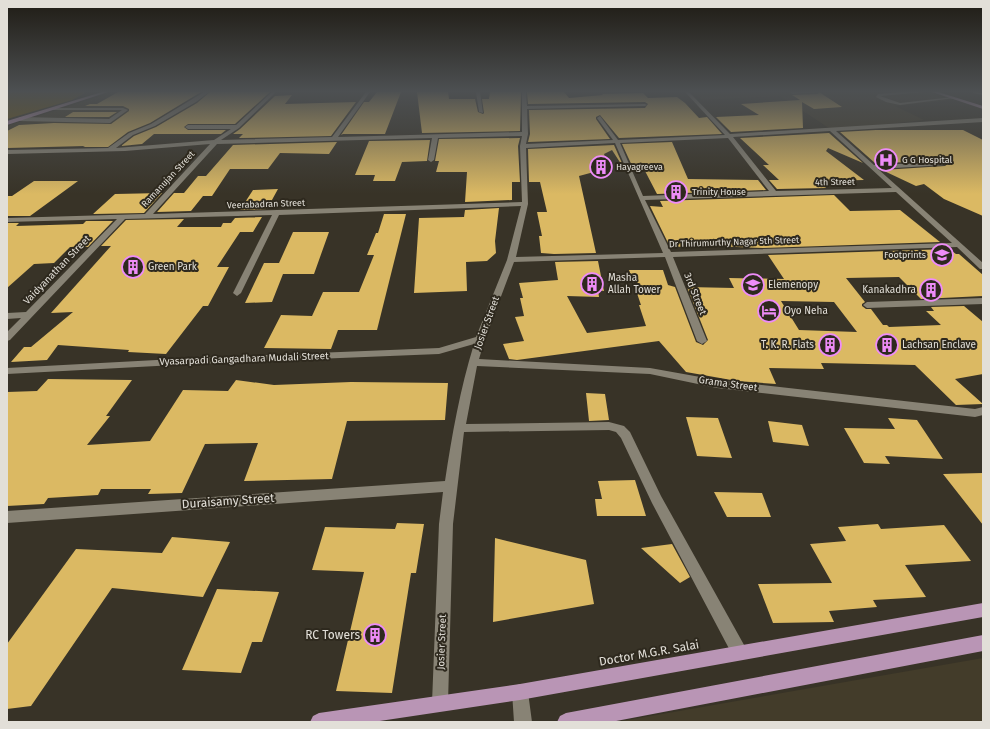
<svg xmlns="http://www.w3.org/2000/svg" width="990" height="729" font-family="'Fira Sans',sans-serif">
	<rect width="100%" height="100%" fill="#383327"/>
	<path fill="#433c2a" d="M114,92H168L85,146L7,148V126Z
		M694,92H928L953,100L895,106L924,120L832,130L780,96L702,100Z
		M983,658V722H616Z"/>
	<path fill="#72590c" d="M7,92H84L85,93L72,100L7,119Z"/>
	<path fill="#dbb963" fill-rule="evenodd" d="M118,92H201L150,123L128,132L108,147H83L85,146L7,148V131L19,125L54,123L111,124L129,111V109L123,106H85L90,104H97Z
		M210,92H270L235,124H188L184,127L188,130H226L221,134H154L142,144L121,146L134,136L156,127L197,103Z
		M377,92H401L385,134H343L341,135L364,102H369Z
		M417,92H448L449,99H475L478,112L483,114L484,113L482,99H489L490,92H521L520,131L422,133Z
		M527,92H564L569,98L603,95L602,94L643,93L648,98L677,97L685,103L699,118L707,117L722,134L619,138L600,115L596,117V119L610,139L528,142L530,134L529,110L645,108L648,104L645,102L528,104Z
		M819,92L842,107L814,109L802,102L803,128L731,132L716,117L759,115L741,104L800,100L792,95L818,94Z
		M292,95L285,104L356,102L331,136L239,138L243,134H233L240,129L275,96Z
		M73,112H117L109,117H65Z
		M876,130H963L983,140V216L944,199L924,184L916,186L882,170L945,166L949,163L948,161L875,163L840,132Z
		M829,133L863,163L828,148L826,151L864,180L819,181L826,188L777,189L769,180H779L763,165H769L740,138Z
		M520,138L518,146L520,182H512V200L465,202L467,172H436L439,161H435L439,139Z
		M430,140L427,161L402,162L395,181H373L375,175H355L369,141Z
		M337,142L329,154L280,153L268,169H230L212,196H203L191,211L157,212L174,193H184L198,176H206L233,145Z
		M672,142L688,179L758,180L766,190L657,194L645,171L634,170L622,144Z
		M614,145L625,170L612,150L604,154L609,168L579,176L596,253L554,254L541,253L539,236H542L537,212H547L540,182H529L528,149Z
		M34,181H78L30,216H7V196H12Z
		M278,189L267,209L240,210L253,190Z
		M162,193L144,213L93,214L115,194Z
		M834,195L850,211L900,210L940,242L763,248L710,246L670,247L650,206L663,207L660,201Z
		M499,208L495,241L496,253L487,261L466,262L467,291L414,293L419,218L464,217L465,210Z
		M384,214H406L377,330H338L331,349L264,348L281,315L312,316L323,292H359L374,255H367L376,233H378Z
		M262,217L253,232H240L217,267H229L208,306H203L166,354L128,352L129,350L58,345L47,360L11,362L24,347H31L73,312L51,313L111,246H101L126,220L184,219L177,227H221L223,223H231L235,218Z
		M86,221H113L88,247H70L54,263L34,264L7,288V223H19L16,226L83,224Z
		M293,232H329L314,274H283L272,302L245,303L264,263H279Z
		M949,249L956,254H959L983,275V296L921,299L899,277L846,278L865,302L862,304V306L866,309H871L883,325H887L889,327L941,325L926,311H934L931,307L964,306L983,322V374L955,379L983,404L956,405L915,365L821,363L824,369L769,368L776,384L737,381L686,372L659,341L517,360L509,359L503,344L524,341L515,317L524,316L520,298H523L519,283L558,280L555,262L598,261L604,291L598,290L599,297L567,296L587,333L646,326L639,305H641L629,270H663L668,285L675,287L696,342L703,345L708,340L687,287L734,288L729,278L784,279L768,255ZM781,301L834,302L857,332L799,330Z
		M48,379L132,380L106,416H110L87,445L150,441L183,390L228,391L236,380L274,385L351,382L448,383L445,420L347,421L332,479L244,481L258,443L205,444L182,493L148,494L151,489H101L98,495L48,498L44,504L7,506V392L37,391Z
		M586,393L605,394L609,420L589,421Z
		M686,417L718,418L732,458L697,456Z
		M888,418L917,420L943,459L885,456L890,464L864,463L844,428L895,429Z
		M768,421L802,425L809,446L773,442Z
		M983,473V525L943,474Z
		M635,480L646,516H597L595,499H602L598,481Z
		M714,492L762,493L771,517H727Z
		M397,523L424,524L416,573H411L392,693L336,691L364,572L312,570L325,527L395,529Z
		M878,524L881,529L944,525L971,561L905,565L926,597L873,600L877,607L829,611L834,622L773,623L758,584L832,583L810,544L846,541L838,527Z
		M172,537L230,542L203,597L112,588L31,706L7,709V644L76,549L162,553Z
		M495,538L586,560L594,604L493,622Z
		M672,544L690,577L680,583L641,548Z
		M217,589L279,592L262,642H252L241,673L182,670Z"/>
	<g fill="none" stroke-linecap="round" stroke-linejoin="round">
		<path fill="#888375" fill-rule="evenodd" d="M204,92H209L196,102L155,126L133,135L116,148L214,140L231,129H188L185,127L188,125H236L272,92H276L239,128L221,140L332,137L366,92H370L338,137L522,132V92H526L527,106L645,104L647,105L645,106L527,109L528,134L526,144L613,140L597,118L600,116L618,140L725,135L685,92H689L730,134L983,118V122L836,131L874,165L947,162L948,163L945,165L878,169L983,263V269H980L957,247L673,257L707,341L702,344L697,341L665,257L514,262L485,339L479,359L650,368L717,380L975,409L983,407V415L975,417L717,388L650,374L477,366L466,424L609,422L624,426L630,432L661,496L748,652L746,658L740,660L734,658L652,503L621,438L616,432L609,430L464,432L453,524L448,703L446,709L440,711L434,709L432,703L439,524L443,492L7,523V511L445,481C452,435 460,389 474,344L439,354L194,364L7,374V368L194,358L439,348L476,337L507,260L521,206L279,215L241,293L237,296L233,293L272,215L125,219L10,340L7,341V332L21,318L7,319V313L26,312L117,219L7,222V218L145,214L210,144L125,151L7,154V150L108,148L129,133L151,124ZM830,131L892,188L776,191L733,137ZM522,136L520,146L522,202L153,214L217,144L432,138L428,160L431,162L434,160L438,138ZM728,138L769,191L643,196L620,143ZM615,143L663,253L516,257L528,204L526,148ZM896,192L952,243L671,252L645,200Z
			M476,92H480L483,113L479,112Z
			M790,92H818L792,94Z
			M904,92H924L880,96L900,103L953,97L955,98L900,105L886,102L876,97L878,94Z
			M973,92L983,93V95L973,93Z
			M54,108H123L128,110L110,123L20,121L17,119L20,117L109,119L122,110H52Z
			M983,298V304L867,308L863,305L867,302Z
			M520,684L526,686L528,692L532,722H514L512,692L514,686Z"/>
		<path fill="#b995b5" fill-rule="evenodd" d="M102,92H108L7,125V121Z
			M932,92H938L983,106V109Z
			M983,603V617L520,700L373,722H310L313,716L319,713L520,684Z
			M983,635V651L611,722H557L560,716L566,713Z"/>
	</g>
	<linearGradient id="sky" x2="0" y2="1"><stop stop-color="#1f1c15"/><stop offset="0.47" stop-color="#4d5052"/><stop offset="1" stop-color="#4d5052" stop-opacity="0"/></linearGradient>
	<rect width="990" height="194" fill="url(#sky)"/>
	<defs>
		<g id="hospital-ring" transform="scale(1.15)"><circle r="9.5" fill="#2e291e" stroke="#ee8cf8" stroke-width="1.5"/><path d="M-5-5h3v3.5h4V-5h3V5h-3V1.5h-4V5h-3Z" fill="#ee8cf8"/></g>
		<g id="building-ring" transform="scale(1.15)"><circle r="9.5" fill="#2e291e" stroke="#ee8cf8" stroke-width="1.5"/><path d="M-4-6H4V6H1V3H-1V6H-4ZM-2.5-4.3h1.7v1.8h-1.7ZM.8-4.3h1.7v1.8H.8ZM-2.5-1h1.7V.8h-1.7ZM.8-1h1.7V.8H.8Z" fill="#ee8cf8"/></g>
		<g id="school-ring" transform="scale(1.15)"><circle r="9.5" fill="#2e291e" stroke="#ee8cf8" stroke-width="1.5"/><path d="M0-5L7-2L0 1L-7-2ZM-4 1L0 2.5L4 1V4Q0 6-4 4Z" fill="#ee8cf8"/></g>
		<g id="hotel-ring" transform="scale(1.15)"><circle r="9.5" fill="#2e291e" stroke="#ee8cf8" stroke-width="1.5"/><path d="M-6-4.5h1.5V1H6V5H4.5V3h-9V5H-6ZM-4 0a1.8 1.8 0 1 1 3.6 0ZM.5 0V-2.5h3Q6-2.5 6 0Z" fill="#ee8cf8"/></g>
	</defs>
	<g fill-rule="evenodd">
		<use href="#hospital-ring" x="886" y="160"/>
		<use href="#building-ring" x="601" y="167"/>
		<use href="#building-ring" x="676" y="192"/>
		<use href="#school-ring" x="942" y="255"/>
		<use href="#building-ring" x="133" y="267"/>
		<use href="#building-ring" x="592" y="284"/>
		<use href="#school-ring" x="753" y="285"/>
		<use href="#building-ring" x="931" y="290"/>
		<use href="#hotel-ring" x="769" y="311"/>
		<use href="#building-ring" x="830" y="345"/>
		<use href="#building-ring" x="887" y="345"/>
		<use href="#building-ring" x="375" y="635"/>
	</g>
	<g text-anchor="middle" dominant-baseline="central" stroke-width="4" stroke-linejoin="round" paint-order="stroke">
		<g font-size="9" fill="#e2dfd8" stroke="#2e291e" text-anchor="start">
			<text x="902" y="160">G G Hospital</text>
			<text x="616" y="167">Hayagreeva</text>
			<text x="692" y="192">Trinity House</text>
			<text x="926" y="255" text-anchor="end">Footprints</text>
		</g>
		<g font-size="9" fill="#e2dfd8" stroke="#2e291e">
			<text transform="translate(168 179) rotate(-47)">Ramanujan Street</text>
			<text transform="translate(835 182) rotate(-1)">4th Street</text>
			<text transform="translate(266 204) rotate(-2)">Veerabadran Street</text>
			<text transform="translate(734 242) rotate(-2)">Dr Thirumurthy Nagar 5th Street</text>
		</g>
		<g font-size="10" fill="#e2dfd8" stroke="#2e291e" text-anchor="start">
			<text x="148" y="267">Green Park</text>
			<text x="608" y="278">Masha<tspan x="608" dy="12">Allah Tower</tspan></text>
			<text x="768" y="285">Elemenopy</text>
			<text x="916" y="290" text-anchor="end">Kanakadhra</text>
			<text x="784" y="311">Oyo Neha</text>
			<text x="814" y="345" text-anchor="end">T. K. R. Flats</text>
			<text x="902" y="345">Lachsan Enclave</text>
		</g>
		<g font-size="10" fill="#e2dfd8" stroke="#2e291e">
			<text transform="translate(57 270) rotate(-46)">Vaidyanathan Street</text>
			<text transform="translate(695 294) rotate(68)">3rd Street</text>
			<text transform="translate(487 323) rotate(-70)">Josier Street</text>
			<text transform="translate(244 359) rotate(-2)">Vyasarpadi Gangadhara Mudali Street</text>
			<text transform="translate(728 384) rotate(8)">Grama Street</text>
			<text transform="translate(442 642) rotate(-88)">Josier Street</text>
		</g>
		<g font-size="12" fill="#e2dfd8" stroke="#2e291e">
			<text transform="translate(228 501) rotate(-4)">Duraisamy Street</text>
			<text transform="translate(649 653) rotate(-10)">Doctor M.G.R. Salai</text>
		</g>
		<g font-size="12" fill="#e2dfd8" stroke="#2e291e" text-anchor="end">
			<text x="360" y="635">RC Towers</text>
		</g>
	</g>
	<rect width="990" height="729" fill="none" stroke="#e2dfd8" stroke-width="16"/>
</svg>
